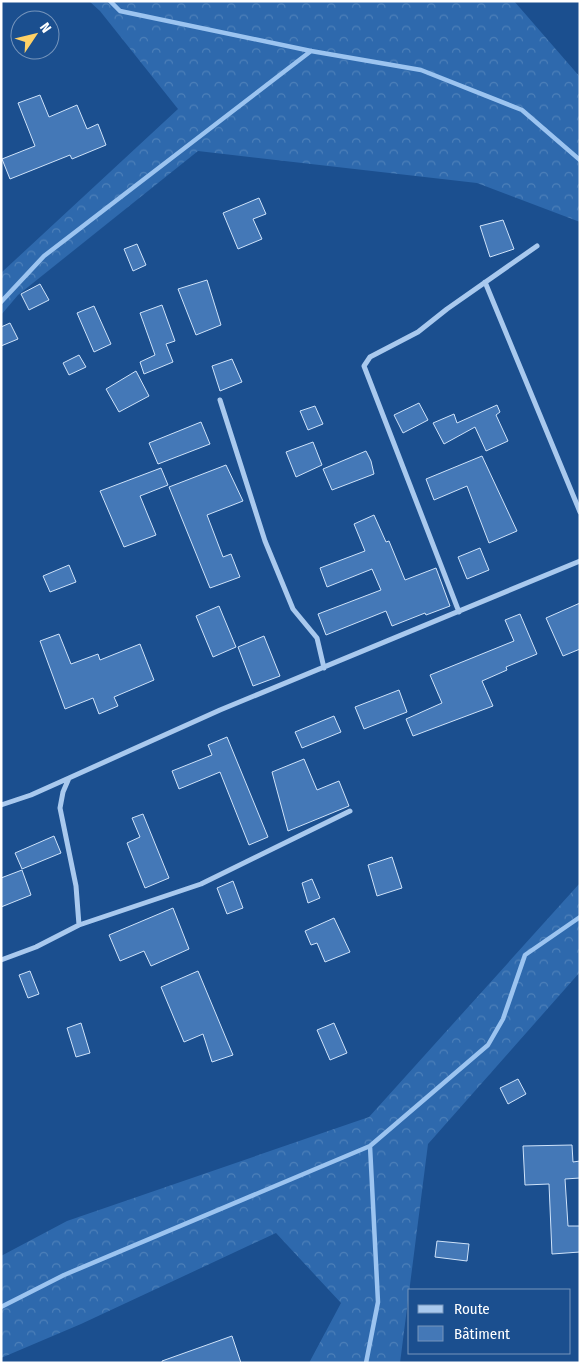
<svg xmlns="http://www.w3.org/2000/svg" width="581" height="1364" font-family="'Fira Sans Condensed',sans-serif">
	<defs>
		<pattern id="forest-crowns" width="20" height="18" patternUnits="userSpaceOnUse" patternTransform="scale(1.25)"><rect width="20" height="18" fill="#2e69ad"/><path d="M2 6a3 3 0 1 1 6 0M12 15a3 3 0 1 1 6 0" fill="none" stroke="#4d80b9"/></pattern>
	</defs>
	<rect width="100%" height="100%" fill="#1b4f8f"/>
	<path fill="url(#forest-crowns)" d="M89,1H514L580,77V222L477,183L198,151L18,295L1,315V273L178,109L100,11Z
		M580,883V972L428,1144L400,1363H309L341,1303L276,1233L81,1324L1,1358V1256L67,1221L369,1117Z"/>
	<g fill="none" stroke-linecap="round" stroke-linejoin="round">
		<path stroke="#9cc4f0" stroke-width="4.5" d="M110,1L120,11L311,51L421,70L522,110L580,160
			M1,302L44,256L311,51
			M1,1307L64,1275L370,1146L488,1045L503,1019L525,955L580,917
			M366,1363L378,1302L370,1146"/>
	</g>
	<path fill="#4478b7" stroke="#cfe3fa" d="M40,95L49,117L77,105L87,129L98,124L106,145L72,159L70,155L10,179L2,159L35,146L18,103Z
		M259,198L266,214L253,219L262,239L238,249L223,213Z
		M503,220L514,249L490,257L480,226Z
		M137,244L146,265L133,271L124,249Z
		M207,280L221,325L196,335L178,289Z
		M40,284L49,300L29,310L21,294Z
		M162,305L175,341L166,344L173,362L144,374L140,362L155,355L140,313Z
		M94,306L111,344L94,352L77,313Z
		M10,323L18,339L1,346V327Z
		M79,355L86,367L69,375L63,363Z
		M232,359L242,382L220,391L212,366Z
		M136,371L149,396L119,412L106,389Z
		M419,403L428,420L403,433L394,415Z
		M497,405L500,412L496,415L508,441L486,451L475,427L444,444L433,423L454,414L457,423Z
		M315,406L323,424L308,430L300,411Z
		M201,422L210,444L158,464L149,443Z
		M313,442L322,465L296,477L286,452Z
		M366,451L371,461L374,474L332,490L323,469Z
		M482,456L517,531L489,543L467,486L434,500L426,479Z
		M226,465L243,501L207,515L223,557L231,554L240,577L210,588L169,487Z
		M161,468L168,485L140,496L156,535L124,547L100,491Z
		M374,515L386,542L389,541L405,580L436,568L450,606L426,615L425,613L392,626L386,611L326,635L318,614L381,590L372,569L327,587L320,568L365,551L354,524Z
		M480,548L489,570L467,579L458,557Z
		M69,565L76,582L50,592L43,576Z
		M580,603V649L563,656L546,618Z
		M219,606L236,647L213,657L196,616Z
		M520,614L537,654L506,667L507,670L482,681L493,706L413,736L406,719L442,703L430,675L514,641L505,620Z
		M59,634L71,664L98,654L100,660L140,644L154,680L114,697L118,706L99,714L93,698L65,709L40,641Z
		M264,636L280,676L253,686L238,647Z
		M399,690L407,712L364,729L355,707Z
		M334,716L341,732L302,748L295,732Z
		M227,737L268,837L249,845L220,772L179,789L172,771L212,755L208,745Z
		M304,759L317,790L339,781L349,806L288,831L272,772Z
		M143,814L169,878L145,888L127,843L140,837L132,818Z
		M54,836L61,853L22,869L15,853Z
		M392,857L402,888L377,896L368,865Z
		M22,870L31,895L1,907V878Z
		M312,879L320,898L308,903L302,883Z
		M233,881L243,908L227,914L217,888Z
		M173,908L189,949L151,966L144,951L120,961L109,935Z
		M334,918L350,952L325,962L317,943L311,945L305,931Z
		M30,971L39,994L28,998L19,975Z
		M198,971L233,1055L212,1062L203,1034L184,1042L161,987Z
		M81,1023L90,1053L76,1057L67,1028Z
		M334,1023L347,1053L330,1060L317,1030Z
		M518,1079L526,1094L508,1104L500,1088Z
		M572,1145L573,1162L580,1161V1178L565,1179L568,1226H580V1252L552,1254L549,1184L525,1185L523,1146Z
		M437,1241L469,1244L467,1261L435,1257Z
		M232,1336L241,1363H162V1361Z"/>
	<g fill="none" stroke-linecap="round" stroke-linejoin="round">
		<path stroke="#a9c9ee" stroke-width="5" d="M485,282L580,512
			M220,400L265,541L293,609L317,638L324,668
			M459,612L364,366L370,357L418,332L447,309L537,246
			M1,805L31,795L69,778
			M79,925L201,884L350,811
			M1,960L36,947L79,925L76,886L60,808L63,792L69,778L220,710L580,561"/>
	</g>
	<rect width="581" height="1364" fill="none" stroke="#ffffff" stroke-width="5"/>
	<rect x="408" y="1289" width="162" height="65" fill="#1b4f8f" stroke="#7695bc"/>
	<rect x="418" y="1305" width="25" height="8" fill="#a9c9ee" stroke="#7695bc"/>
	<text x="454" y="1314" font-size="15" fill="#ffffff">Route</text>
	<rect x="418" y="1326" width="25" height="15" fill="#4478b7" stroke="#7695bc"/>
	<text x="454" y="1339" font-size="15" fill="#ffffff">Bâtiment</text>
	<g transform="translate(35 35) rotate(55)"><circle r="24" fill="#1b4f8f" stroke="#7695bc"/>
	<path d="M0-4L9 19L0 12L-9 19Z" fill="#ffd166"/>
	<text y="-8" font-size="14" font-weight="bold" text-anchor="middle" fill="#ffffff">N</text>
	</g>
</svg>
